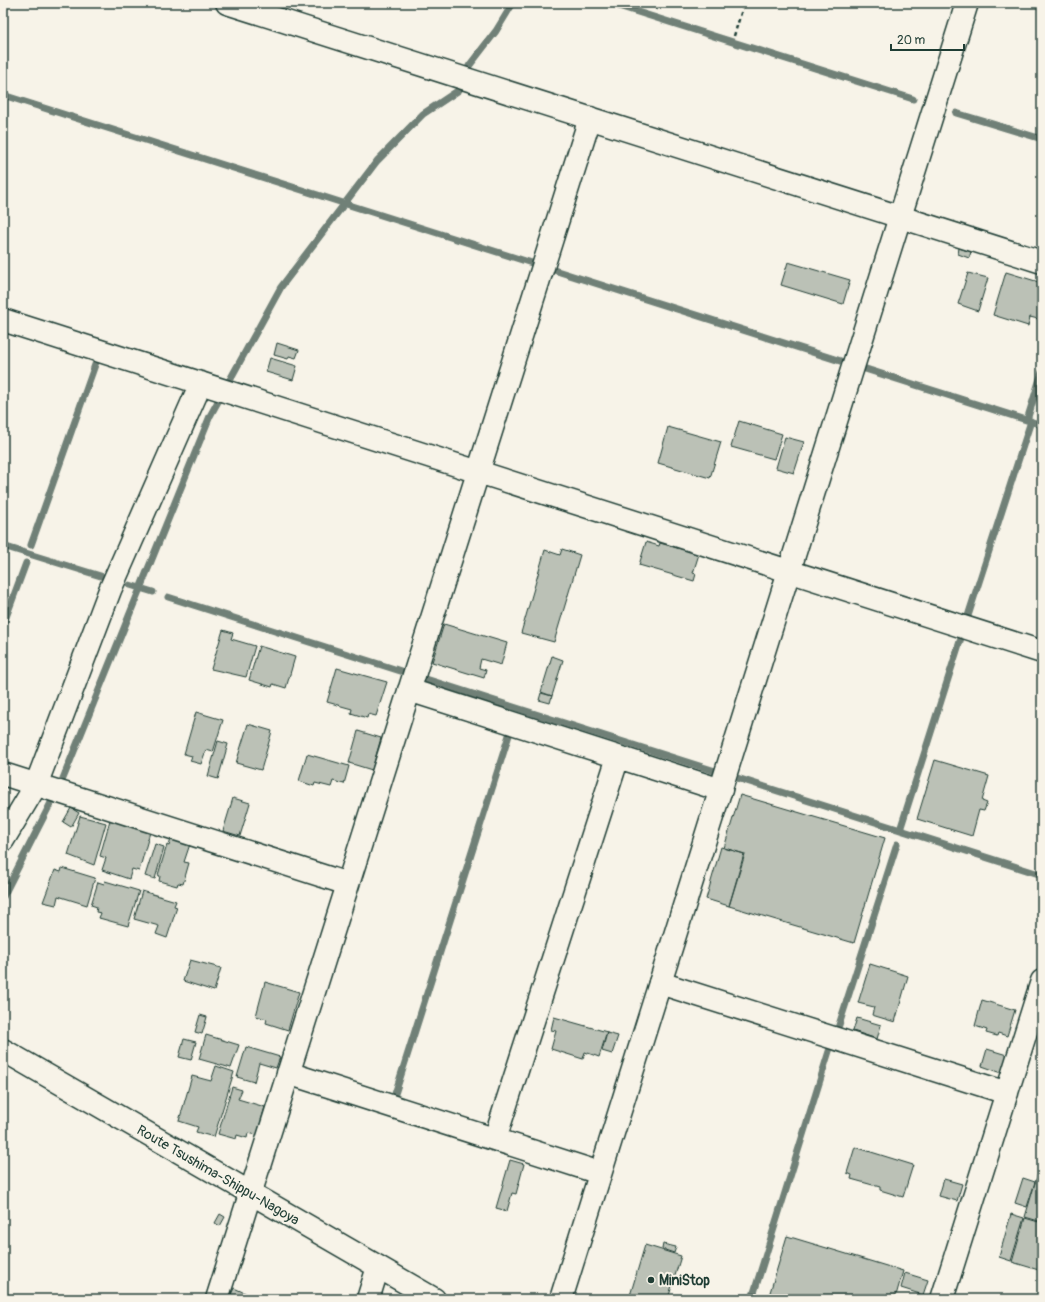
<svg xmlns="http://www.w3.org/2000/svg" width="1045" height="1302" font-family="Pangolin,sans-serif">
	<rect width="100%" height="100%" fill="#f7f3e8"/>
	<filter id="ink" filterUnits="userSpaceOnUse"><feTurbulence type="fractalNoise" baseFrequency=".025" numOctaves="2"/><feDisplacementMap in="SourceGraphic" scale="8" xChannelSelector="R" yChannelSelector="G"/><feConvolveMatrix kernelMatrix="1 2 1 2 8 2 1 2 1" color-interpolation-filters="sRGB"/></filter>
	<g filter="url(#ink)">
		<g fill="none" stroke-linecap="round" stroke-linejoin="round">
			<path stroke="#6f8077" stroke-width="7" d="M609,3L913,99
				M3,95L1042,425
				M956,113L1042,139
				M1027,420L1042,372
				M31,545L96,362
				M3,546L107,578
				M130,585L153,592
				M168,597L1042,875
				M968,616L1031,421
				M3,625L26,563
				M900,830L961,638
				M3,897L62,781L210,416L281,287L377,161L423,114L459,90L469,66L496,31L513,3
				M839,1025L897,844
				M394,1097L510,732
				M752,1299L830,1048"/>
		</g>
		<path fill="#bbc1b6" stroke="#1f3d34" d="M959,248L971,252L969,258L958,254Z
			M788,262L850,280L843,304L781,285Z
			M1006,272L1042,283V320L1030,317L1028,326L993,315Z
			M968,273L988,278L978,311L958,304Z
			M277,343L299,350L296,358L289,356L288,359L274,355Z
			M270,358L297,366L293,380L266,372Z
			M739,421L782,434L774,459L731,447Z
			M668,427L721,442L710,478L658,463Z
			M785,437L804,442L794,473L776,468Z
			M646,542L659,546L660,543L699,554L693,573L696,574L694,581L639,565Z
			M562,549L580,555L554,642L521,633L545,550L560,555Z
			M444,624L507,643L501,665L481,659L479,668L486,670L484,678L432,662Z
			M223,630L233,633L231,639L255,646L246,677L211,669Z
			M259,646L295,657L286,688L273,684L272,687L249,680Z
			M552,656L563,660L552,696L541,692Z
			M337,668L387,682L376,716L368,714L367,718L351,713L352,709L327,702Z
			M541,693L552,696L550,703L539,700Z
			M196,712L223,720L213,752L206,750L201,764L190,761L192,756L184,754Z
			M248,724L272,731L261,770L236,763Z
			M358,731L381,738L372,770L349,763Z
			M218,741L228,744L218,779L208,776Z
			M307,754L349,766L344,784L333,781L331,787L315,783L314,786L299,781Z
			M935,760L989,776L982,801L987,803L984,811L979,810L972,836L917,819Z
			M740,795L885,838L854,943L729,906L745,854L724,848Z
			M233,798L250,803L240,836L223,831Z
			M71,808L79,813L71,827L63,822Z
			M80,816L106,823L94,865L68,855Z
			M110,820L150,832L139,871L132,869L129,879L102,870L106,858L100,856Z
			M171,839L190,844L184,862L189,863L183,884L178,883L177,886L159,881L160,876L158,875L167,845L169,846Z
			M155,844L164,847L155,879L145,876Z
			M721,847L744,854L729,906L706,899Z
			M62,868L95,878L87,905L58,896L56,905L43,902L55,870L61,872Z
			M105,881L139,891L128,926L99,918L101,913L96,912L97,907L91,905L98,882L104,884Z
			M142,891L176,901L174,906L177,907L167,938L156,934L159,926L134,919Z
			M190,960L221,968L214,991L183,981Z
			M870,964L908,976L895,1022L872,1015L874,1007L858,1003Z
			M265,982L299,992L288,1030L266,1023L267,1019L256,1016Z
			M982,1000L1015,1010L1007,1036L998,1033L997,1036L986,1033L987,1030L975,1026Z
			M200,1015L207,1017L202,1034L195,1032Z
			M554,1017L607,1032L599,1057L585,1052L583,1059L551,1049L556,1031L551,1030Z
			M857,1018L881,1025L877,1039L853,1031Z
			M607,1033L618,1036L612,1054L602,1051Z
			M206,1035L239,1045L231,1068L199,1059Z
			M184,1039L196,1042L191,1060L179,1057Z
			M246,1047L280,1057L276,1068L259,1063L254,1082L237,1077Z
			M987,1049L1007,1055L1002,1073L982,1066Z
			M216,1066L234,1072L214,1137L196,1132L198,1127L179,1121L192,1076L211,1081Z
			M232,1087L242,1090L238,1099L265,1107L257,1135L248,1133L247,1138L237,1135L236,1139L218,1134Z
			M855,1147L913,1165L903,1197L880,1190V1187L851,1179L852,1175L847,1173Z
			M510,1160L524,1164L516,1194L512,1193L507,1211L496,1208Z
			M1038,1173L1042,1174V1222L1025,1217Z
			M1023,1178L1035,1182L1027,1207L1015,1203Z
			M944,1179L962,1184L957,1201L939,1196Z
			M220,1214L225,1217L220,1226L215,1223Z
			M1011,1214L1024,1218L1011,1261L999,1257Z
			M1025,1218L1042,1223V1271L1012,1262Z
			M787,1236L903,1271L895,1299H768Z
			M663,1244L676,1247L674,1253L662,1249Z
			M645,1245L681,1256L668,1299H629Z
			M905,1273L928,1280L923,1295L901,1288Z
			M234,1288L258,1299H229Z"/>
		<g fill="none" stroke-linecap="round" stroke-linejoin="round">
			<g stroke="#1f3d34" stroke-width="25">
				<path id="minor" d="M227,3L1042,262
					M3,320L1042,652
					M409,690L721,790
					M3,774L348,884
					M3,840L36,785L110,590L201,383
					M660,983L1007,1093
					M288,1073L600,1173
					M495,1139L618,757
					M217,1299L590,118
					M368,1299L378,1267
					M942,1299L1042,981"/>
			</g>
			<g stroke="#1f3d34" stroke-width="25">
				<path id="tertiary" d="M561,1299L967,3"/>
			</g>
			<g stroke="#1f3d34" stroke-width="25">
				<path id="secondary" d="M3,1050L434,1299"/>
			</g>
			<path stroke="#1f3d34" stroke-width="2.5" stroke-dasharray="4 3" stroke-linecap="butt" d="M656,10L659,3
				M734,36L744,3"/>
			<use href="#minor" stroke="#f7f3e8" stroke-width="22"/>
			<use href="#tertiary" stroke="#f7f3e8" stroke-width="22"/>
			<use href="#secondary" stroke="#f7f3e8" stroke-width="22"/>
		</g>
	</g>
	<circle fill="#1f3d34" stroke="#f7f3e8" stroke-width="1.5" cx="651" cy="1280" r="4"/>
	<g text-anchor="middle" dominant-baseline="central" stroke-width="4" stroke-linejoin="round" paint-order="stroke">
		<g font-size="14" fill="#1f3d34" stroke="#f7f3e8">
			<text transform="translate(218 1175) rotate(30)">Route Tsushima-Shippu-Nagoya</text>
		</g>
		<g font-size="14" font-weight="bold" fill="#1f3d34" stroke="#f7f3e8" text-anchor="start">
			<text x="659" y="1280">MiniStop</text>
		</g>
	</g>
	<rect width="1045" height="1302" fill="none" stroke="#f7f3e8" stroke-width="16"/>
	<rect x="8" y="8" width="1029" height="1286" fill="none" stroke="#1f3d34" stroke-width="1.5" filter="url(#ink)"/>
	<path d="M891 44v6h73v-6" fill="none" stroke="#1f3d34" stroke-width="2"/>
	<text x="897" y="44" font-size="12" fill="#1f3d34" stroke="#f7f3e8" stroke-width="3" paint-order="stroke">20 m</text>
</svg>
